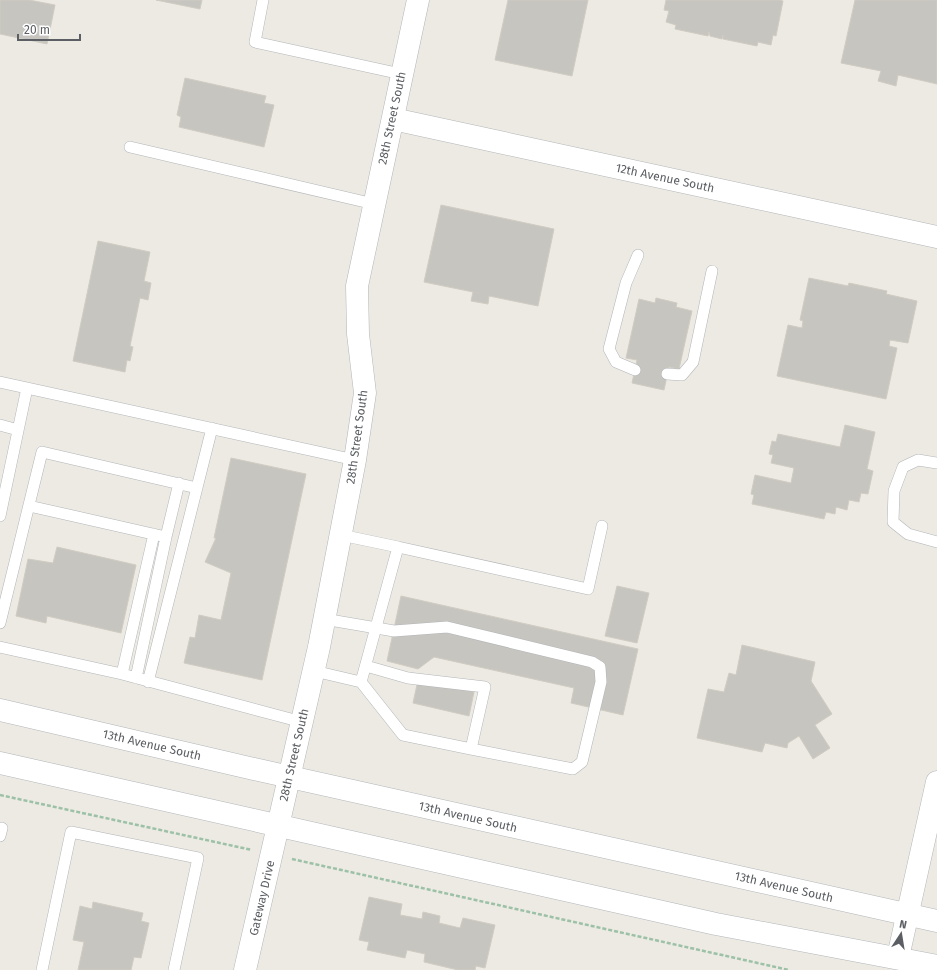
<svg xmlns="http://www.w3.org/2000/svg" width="937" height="970" font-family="'Fira Sans',sans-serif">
	<rect width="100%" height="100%" fill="#eceae3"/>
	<path fill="#c7c5c0" stroke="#d0ccc2" d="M0,0H29L55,5L47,44L0,34Z
		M156,0H202L200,9Z
		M508,0H588L572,76L495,60Z
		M666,0H780L783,1L776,36L773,35L771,45L758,42L757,46L723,39V35L722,39L710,36L709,32L708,36L675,29L676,25L666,22L669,11L664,10Z
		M855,0H937V84L898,75L896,86L878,81L881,71L841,63Z
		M185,78L266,96L264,103L274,105L264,147L179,127L181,117L177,115Z
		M441,205L554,229L538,306L489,296L488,304L471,301L473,292L424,282Z
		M98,241L150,252L144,281L151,283L148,300L140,298L130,346L133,347L130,361L127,360L125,372L73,361Z
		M809,278L848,286L849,283L887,291L886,294L917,301L908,343L890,340L889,346L897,348L886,399L777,376L788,325L802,328L803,321L800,320Z
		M656,298L677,303L676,307L692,311L679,369L669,367L664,390L632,383L637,360L626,358L639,299L655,303Z
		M845,425L875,432L867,469L873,471L868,494L861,493L859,502L849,500L847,510L836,507L835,514L826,512L824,519L752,504L754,495L751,494L755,475L791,483L794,468L771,463L773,455L769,454L772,441L776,442L778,434L840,447Z
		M231,458L306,474L262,680L184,663L190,637L195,638L199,615L221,620L231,573L205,562L216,538H214Z
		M57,547L136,565L121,633L47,616L46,623L16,616L28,559L53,563Z
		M617,586L649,593L637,643L605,636Z
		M401,596L638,649L623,715L571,703L574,688L434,657L418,669L387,661Z
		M742,645L815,662L811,681L832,714L815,725L830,748L813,759L799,736L788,743L787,748L765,743L762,752L697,738L708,689L724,692L729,673L736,675Z
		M418,680L474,692L469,716L413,703Z
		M369,897L402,904L400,915L422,919L423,912L440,916L439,923L460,928L463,918L495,925L485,968L476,966L475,970H458L424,962L425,954L407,950L405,958L367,950L369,942L359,940Z
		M93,902L143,913L141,921L149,923L141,958L134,957L131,970H78L84,942L73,940L80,906L92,909Z"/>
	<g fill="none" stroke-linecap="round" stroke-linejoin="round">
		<g stroke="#b3b5b8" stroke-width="12">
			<path id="service" d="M263,0L255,42L401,74
				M130,147L374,204
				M635,370L616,362L609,349L626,283L638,255
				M667,374L682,375L693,362L712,271
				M0,382L355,460
				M0,425L18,430
				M937,463L918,460L903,467L894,491L893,522L908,534L937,542
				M29,506L166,537L179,483
				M0,516L27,388
				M341,535L398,547L361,682
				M398,547L588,589L602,526
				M324,619L394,631L447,627L592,662L600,667L601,682L582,762L573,769L471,749
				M0,623L42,452L197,488
				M0,647L122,674L302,722
				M314,671L361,682L403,735L471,749L485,687L408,678L366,666
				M122,674L154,534
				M136,678L166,537
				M148,682L212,428
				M0,836L2,828
				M42,970L71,832L198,858L174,970"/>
		</g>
		<g stroke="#b3b5b8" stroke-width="23">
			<path id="minor" d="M393,119L937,237
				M898,957L937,782
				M245,970L319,647L355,460L365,393L358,334L357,286L418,0"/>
		</g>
		<g stroke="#b2b5b9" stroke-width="23">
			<path id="secondary" d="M0,710L254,769L937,921
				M0,763L716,924L937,966"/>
		</g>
		<path stroke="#9cc1a7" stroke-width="2.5" stroke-dasharray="4 2" stroke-linecap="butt" d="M0,795L252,850
			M292,859L789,970"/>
		<use href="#service" stroke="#fff" stroke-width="11"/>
		<use href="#minor" stroke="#fff" stroke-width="22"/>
		<use href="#secondary" stroke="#fff" stroke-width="22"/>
	</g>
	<g text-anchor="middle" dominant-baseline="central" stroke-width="3" stroke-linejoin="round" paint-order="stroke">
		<g font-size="12" fill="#5b5e62" stroke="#fff">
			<text transform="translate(392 118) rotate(-78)">28th Street South</text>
			<text transform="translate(665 178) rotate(12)">12th Avenue South</text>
			<text transform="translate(357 437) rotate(-82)">28th Street South</text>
			<text transform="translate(152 745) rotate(13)">13th Avenue South</text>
			<text transform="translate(294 755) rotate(-77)">28th Street South</text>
			<text transform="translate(468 817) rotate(13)">13th Avenue South</text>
			<text transform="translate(784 887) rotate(13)">13th Avenue South</text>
			<text transform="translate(262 898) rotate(-77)">Gateway Drive</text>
		</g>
	</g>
	<g transform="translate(901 934) rotate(12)" stroke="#ffffff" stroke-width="3" paint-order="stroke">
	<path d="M0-3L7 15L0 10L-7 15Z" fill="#5b5e62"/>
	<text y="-6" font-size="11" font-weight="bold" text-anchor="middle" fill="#5b5e62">N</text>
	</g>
	<path d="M18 34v6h62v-6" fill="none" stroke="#5b5e62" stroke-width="2"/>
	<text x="24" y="34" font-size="12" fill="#5b5e62" stroke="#ffffff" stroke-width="3" paint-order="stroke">20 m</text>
</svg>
